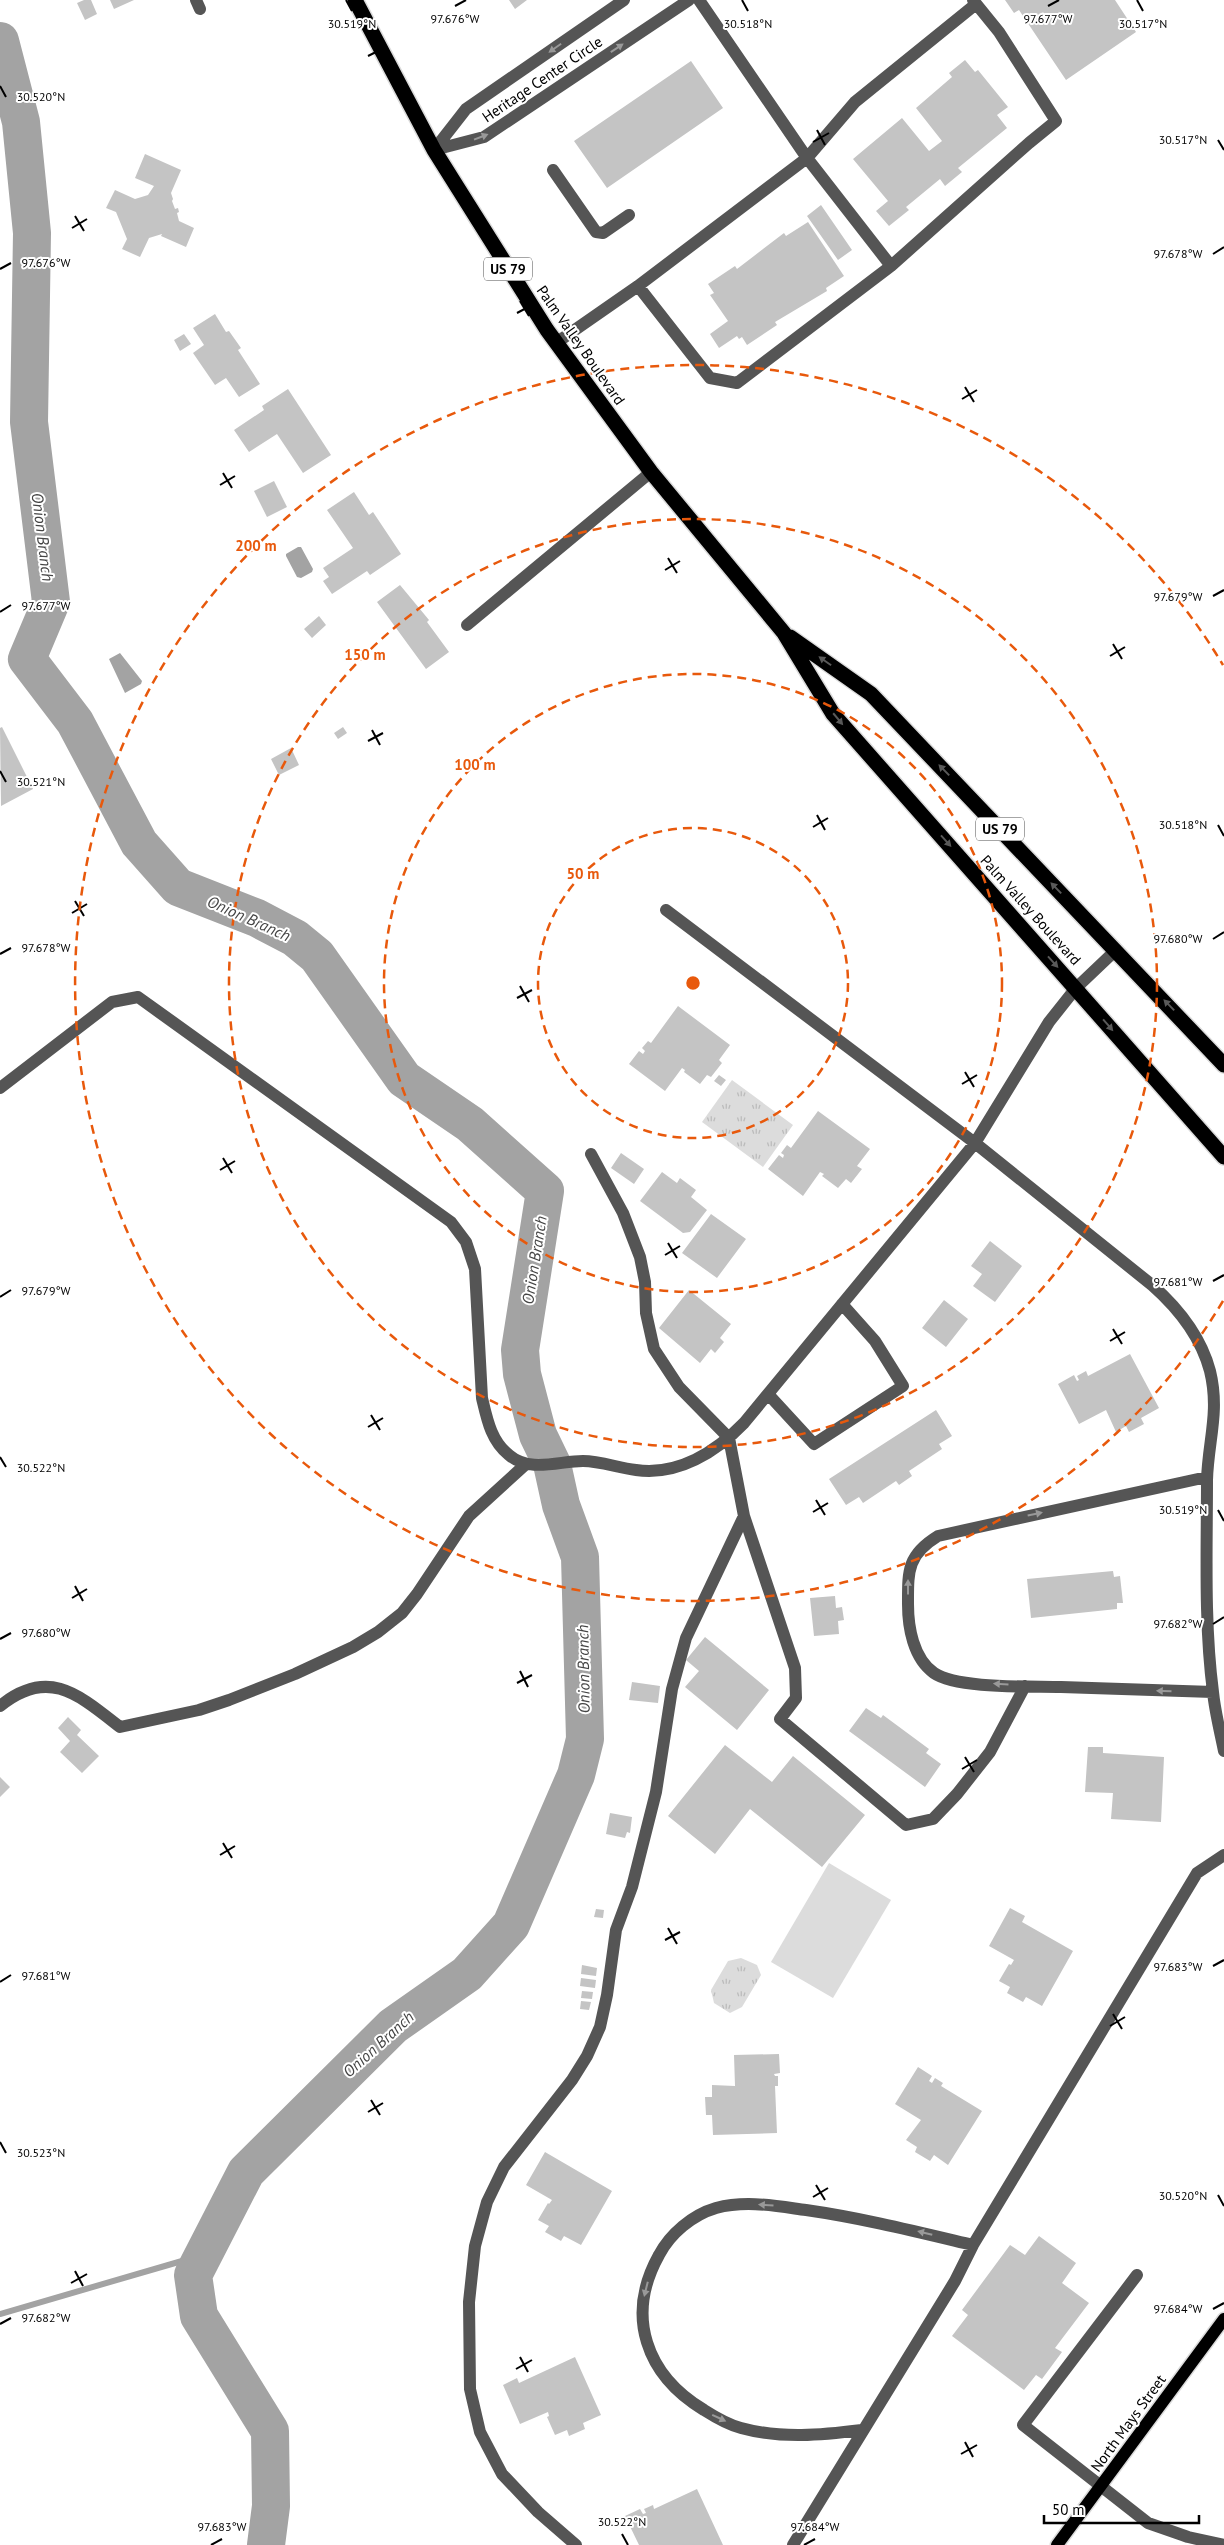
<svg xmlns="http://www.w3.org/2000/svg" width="1224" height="2545" font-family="'PT Sans',sans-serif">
	<defs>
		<pattern id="park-tufts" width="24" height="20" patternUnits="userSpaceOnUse" patternTransform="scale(1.25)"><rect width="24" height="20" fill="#dcdcdc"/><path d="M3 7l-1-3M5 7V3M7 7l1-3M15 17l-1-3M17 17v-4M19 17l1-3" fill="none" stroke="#bbb"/></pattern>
	</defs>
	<rect width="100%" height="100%" fill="#fff"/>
	<path fill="url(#park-tufts)" d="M732,1080L793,1125L763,1167L702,1122Z
		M741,1958L757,1965L761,1975L742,2007L730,2013L714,2003L711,1990L728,1961Z"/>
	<path fill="#dcdcdc" d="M829,1863L891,1900L833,1998L771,1962Z"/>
	<path fill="#a3a3a3" d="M298,547H301L313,569L312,572L301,578L297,577L286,556V554Z
		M120,653L142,681L141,684L125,693L109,659Z"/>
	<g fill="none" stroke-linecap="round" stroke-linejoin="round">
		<path stroke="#a3a3a3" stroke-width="6" d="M0,2314L182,2261L201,2260
			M259,2545L267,2539"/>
		<path stroke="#a3a3a3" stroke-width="38" d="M0,41L21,122L32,233L29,422L51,602L27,659L75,722L139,843L178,887L257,918L295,938L317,956L404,1079L470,1124L545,1191L520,1350L522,1374L538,1435L552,1464L561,1505L580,1557L585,1739L576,1775L511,1925L467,1974L393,2026L246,2172L193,2275L199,2316L270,2431L271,2506L266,2545"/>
	</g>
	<path fill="#c4c4c4" d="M84,0H91L97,14L85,20L77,3Z
		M110,0H134L114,9Z
		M509,0H527L515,9Z
		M1005,0H1115L1136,32L1066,80L1019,10L1014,13Z
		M965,60L975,72L978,70L1008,107L997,115L1007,128L958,168L962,172L945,186L940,179L906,207L909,210L889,226L876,211L888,201L853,159L902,118L929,151L942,141L916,108L952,77L949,73Z
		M691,61L723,108L607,188L574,141Z
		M145,154L181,170L171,193L173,199L172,201L175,209L178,208L179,212L177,213L179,221L194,228L186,247L161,236L162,234L149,238L140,257L122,249L127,239L116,212L106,208L115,190L135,199L148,195L154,186L135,178Z
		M821,205L852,250L838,260L807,216Z
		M808,222L844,276L826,288L827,291L775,322L777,325L747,345L742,337L739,339L737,336L719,348L710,334L728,321L710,295L714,293L708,284L735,266L737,269L784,233L786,236Z
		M215,314L226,332L229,331L241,348L238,350L260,384L239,397L226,378L215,385L193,353L204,345L193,328Z
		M184,334L191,344L180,351L174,340Z
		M288,389L331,455L303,473L277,434L249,452L234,430L264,410L262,406Z
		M274,481L287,507L267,517L254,491Z
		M354,492L369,515L373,512L401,554L370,575L367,571L332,594L323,581L329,577L323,568L353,548L327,510Z
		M400,585L429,620L427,622L449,652L426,669L377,602Z
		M319,616L326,625L312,638L304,629Z
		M2,727L33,789L1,806L0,728Z
		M343,727L347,733L338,739L334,733Z
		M291,748L299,765L279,775L271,759Z
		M678,1006L730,1045L719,1060L722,1063L711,1077L707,1075L700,1084L684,1072L685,1070L682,1068L665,1091L629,1064L639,1051L643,1054L645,1051L642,1048L648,1041L651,1043Z
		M719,1075L726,1080L721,1086L714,1081Z
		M818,1111L870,1149L857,1166L862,1169L851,1183L846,1179L838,1188L822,1176L824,1174L820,1172L803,1196L768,1169L779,1155L783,1158L784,1155L781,1153L787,1145L791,1148Z
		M621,1153L644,1169L634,1184L611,1168Z
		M662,1172L677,1183L680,1178L696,1190L691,1197L707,1210L690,1232L683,1233L640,1201Z
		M711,1214L746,1239L717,1278L682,1253Z
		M990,1241L1022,1266L995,1302L973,1286L982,1274L971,1266Z
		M689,1290L731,1324L720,1338L724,1342L715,1353L711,1349L700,1363L659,1328Z
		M944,1300L968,1319L946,1347L922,1328Z
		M1130,1354L1159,1408L1141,1418L1144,1424L1129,1432L1126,1426L1116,1432L1106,1410L1079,1424L1058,1384L1074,1375L1077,1381L1079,1380L1077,1376L1086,1371L1088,1376Z
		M936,1410L952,1436L939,1444L942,1449L909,1471L912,1476L899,1485L896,1481L863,1503L859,1497L846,1505L829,1479Z
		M1113,1571L1114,1577L1120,1576L1123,1603H1117V1609L1031,1618L1027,1579Z
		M835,1596L836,1608L842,1607L844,1620L838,1621L839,1634L814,1636L810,1598Z
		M705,1637L769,1690L737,1730L685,1687L699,1671L686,1660Z
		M632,1682L660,1686L658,1703L629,1700Z
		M866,1708L881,1718L883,1715L929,1749L926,1753L941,1764L925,1787L849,1731Z
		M68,1717L81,1730L77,1735L99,1756L82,1773L60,1752L70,1741L58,1728Z
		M725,1745L772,1782L793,1756L865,1815L822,1867L750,1809L715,1854L668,1816Z
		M1088,1747H1103V1753L1164,1757L1161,1822L1111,1819L1113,1793L1085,1792Z
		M0,1777L10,1787L0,1797Z
		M610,1813L632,1817L630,1833L627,1832L625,1838L606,1834Z
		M1010,1908L1025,1916L1022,1922L1073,1951L1042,2006L1026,1997L1023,2002L1007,1993L1010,1987L999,1981L1009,1964L1011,1965L1014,1960L989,1946Z
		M596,1909L604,1910L603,1918L594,1917Z
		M582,1965L597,1968L596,1976L581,1974Z
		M581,1978L596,1980L595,1988L580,1986Z
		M582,1991L593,1992L592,1999L581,1998Z
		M581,2001L591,2002L589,2010L580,2009Z
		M779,2054L780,2073L774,2074L775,2076H778V2086H775L777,2133L713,2135L712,2115H706L705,2097H712V2085L735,2086L734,2055Z
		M918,2067L932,2076L929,2081L932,2083L935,2078L943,2083L941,2086L982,2111L948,2165L934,2155L930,2161L915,2152L917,2147L906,2140L921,2120L895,2104Z
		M545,2152L612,2191L581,2245L564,2236L561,2241L545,2232L549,2226L538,2220L548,2203L549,2204L552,2200L526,2185Z
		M1039,2236L1076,2263L1062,2283L1089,2303L1055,2348L1062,2352L1042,2379L1036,2375L1024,2390L952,2336L968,2315L962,2310L1010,2245L1025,2255Z
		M575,2357L601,2415L583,2423L585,2429L569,2436L567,2430L555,2435L547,2417L549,2416L548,2412L520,2424L503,2385L517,2378L519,2383Z
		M697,2489L723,2545H639L625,2516L640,2509L643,2514L646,2513L644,2509L653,2505L654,2509Z"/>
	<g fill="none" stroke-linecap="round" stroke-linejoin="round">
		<g stroke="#dbdbdb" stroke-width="15">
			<path id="major" d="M1057,2545L1224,2319"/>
		</g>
		<g stroke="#dbdbdb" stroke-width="18">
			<path id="highway" d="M355,0L434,150L547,330L651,472L784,633L833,714L1224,1157
				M790,637L871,694L1224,1065"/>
		</g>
		<path stroke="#555" stroke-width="12" d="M196,0L200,9
			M434,150L484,137L689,0
			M434,150L466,109L624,0
			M553,170L596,232L603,233L629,215
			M891,266L807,158L855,102L976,4
			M638,286L710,378L737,383L891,266L1029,143L1056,121L999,32L973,0
			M556,343L638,286L807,158L699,0
			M467,625L651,472
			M666,910L975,1143L1152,1285C1178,1308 1201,1337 1210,1371C1220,1412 1208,1441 1207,1480C1207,1550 1204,1623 1213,1692C1215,1712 1220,1731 1224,1751
			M0,1088L112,1002L138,997L451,1222L466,1242L475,1269L482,1398C487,1419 491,1441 509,1455C530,1473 559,1461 583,1461C601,1461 618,1468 636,1470C678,1476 716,1452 744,1423L975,1143L1049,1022L1076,988L1116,950
			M591,1154L623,1213L640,1257L645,1282L646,1313L654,1349L679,1387L729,1438L744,1516L795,1668L796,1698L780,1719L906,1825L933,1819L957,1794L990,1752L1025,1686
			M768,1394L814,1444L903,1386L875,1341L842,1304
			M1207,1477L938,1536C907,1555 908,1571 908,1604C908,1627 913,1658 934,1673C957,1689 1031,1686 1061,1687C1111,1689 1162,1690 1213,1692
			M0,1706C48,1667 78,1694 120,1727L199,1710L229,1700L295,1674L353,1647L378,1632L402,1613L417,1594L469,1516L526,1464
			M1137,2275L1023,2425L1148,2523L1188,2537L1224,2545
			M862,2430C822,2435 781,2439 741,2428C729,2425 715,2417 704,2410C646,2375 625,2316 659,2255C670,2234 692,2215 716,2208C746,2200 776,2206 806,2210C862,2218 918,2232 973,2245
			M576,2545L538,2512L502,2474L480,2432L470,2389L469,2302L475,2246L487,2202L504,2167L572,2080L587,2056L600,2027L607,1995L616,1930L632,1887L656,1792L672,1689L686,1638L744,1516
			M793,2545L955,2281L973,2245L1197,1873L1224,1855"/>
		<use href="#major" stroke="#000" stroke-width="12"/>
		<use href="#highway" stroke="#000" stroke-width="15"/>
	</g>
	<defs><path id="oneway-solid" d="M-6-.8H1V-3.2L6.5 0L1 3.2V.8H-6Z" transform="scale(1.25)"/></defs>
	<g fill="#999">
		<use href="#oneway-solid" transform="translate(555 48) rotate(145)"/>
		<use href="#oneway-solid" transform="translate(617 48) rotate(-34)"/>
		<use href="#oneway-solid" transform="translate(481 137) rotate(-21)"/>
		<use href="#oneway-solid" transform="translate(1035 1514) rotate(-12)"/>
		<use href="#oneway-solid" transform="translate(908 1587) rotate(-90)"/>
		<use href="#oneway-solid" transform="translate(1001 1684) rotate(-177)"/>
		<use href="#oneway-solid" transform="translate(1164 1691) rotate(-178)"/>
		<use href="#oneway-solid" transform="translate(766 2205) rotate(-176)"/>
		<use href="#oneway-solid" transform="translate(925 2233) rotate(-166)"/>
		<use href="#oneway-solid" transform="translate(646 2289) rotate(104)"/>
		<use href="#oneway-solid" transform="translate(719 2418) rotate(25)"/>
	</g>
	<g fill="#595959">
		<use href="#oneway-solid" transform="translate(825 661) rotate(-145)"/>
		<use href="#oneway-solid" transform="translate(838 719) rotate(50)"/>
		<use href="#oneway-solid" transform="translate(944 770) rotate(-134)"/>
		<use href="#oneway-solid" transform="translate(946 841) rotate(48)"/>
		<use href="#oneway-solid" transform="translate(1056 888) rotate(-134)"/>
		<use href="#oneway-solid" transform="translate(1053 962) rotate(48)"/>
		<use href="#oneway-solid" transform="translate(1169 1005) rotate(-134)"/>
		<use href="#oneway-solid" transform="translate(1108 1025) rotate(49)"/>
	</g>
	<path fill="none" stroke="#000" stroke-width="2" d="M346,0L352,11M742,0L748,11M1137,0L1143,11M455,6L466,0M1048,6L1059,0M372,44L380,60M368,56L384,48M0,86L6,97M817,130L825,145M1218,140L1224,150M813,142L829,133M75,216L84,231M72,228L87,219M1213,254L1224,247M0,269L11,263M520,301L529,316M517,313L532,305M965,387L974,402M962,399L977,390M223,473L232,488M220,485L235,476M668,558L677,573M665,570L680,561M1213,596L1224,590M0,612L11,605M1113,644L1122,659M1110,656L1125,647M372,730L380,745M368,741L383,733M0,771L6,782M817,815L825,830M1218,825L1224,836M813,827L828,818M75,901L84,916M72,913L87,904M1213,939L1224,932M0,954L11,948M520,986L529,1002M517,998L532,990M965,1072L974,1087M962,1084L977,1075M223,1158L232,1173M220,1170L235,1161M668,1243L677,1258M665,1255L680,1246M1213,1281L1224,1275M0,1297L11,1290M1113,1329L1122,1344M1110,1341L1125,1332M371,1415L380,1430M368,1427L383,1418M0,1457L6,1467M816,1500L825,1515M1218,1510L1224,1521M813,1512L828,1503M75,1586L83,1601M72,1598L87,1589M1213,1624L1224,1617M0,1639L11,1633M520,1671L528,1687M517,1683L532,1675M965,1757L974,1772M962,1769L977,1760M223,1843L232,1858M220,1855L235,1846M668,1928L677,1944M665,1940L680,1932M1213,1966L1224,1960M0,1982L11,1975M1113,2014L1122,2029M1110,2026L1125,2017M371,2100L380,2115M368,2112L383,2103M0,2142L6,2153M816,2185L825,2200M1218,2195L1224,2206M813,2197L828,2188M75,2271L83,2286M71,2283L87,2274M1213,2309L1224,2303M0,2324L11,2318M520,2357L528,2372M516,2369L532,2360M965,2442L973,2457M961,2454L977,2445M622,2534L628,2545M211,2545L222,2539M804,2545L815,2539"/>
	<g fill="none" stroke="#e8590c" stroke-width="2.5" stroke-dasharray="9 6">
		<circle cx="693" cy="983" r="155"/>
		<circle cx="693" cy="983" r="309"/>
		<circle cx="693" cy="983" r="464"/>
		<path d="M1223 1301A618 618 0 1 1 1223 665"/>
	</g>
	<g text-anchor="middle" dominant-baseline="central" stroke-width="4" stroke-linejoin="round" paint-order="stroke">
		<g fill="#fff" stroke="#4c4c4c" stroke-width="1">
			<rect x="484" y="257.5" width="48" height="23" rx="4"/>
			<rect x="976" y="817.5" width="48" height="23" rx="4"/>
		</g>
		<g font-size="14" font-weight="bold" fill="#000">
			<text x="508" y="269">US 79</text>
			<text x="1000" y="829">US 79</text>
		</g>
		<g font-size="15" fill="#000" stroke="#fff">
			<text transform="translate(542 79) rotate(-34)">Heritage Center Circle</text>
			<text transform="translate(581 345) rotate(55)">Palm Valley Boulevard</text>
			<text transform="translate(1031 910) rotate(48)">Palm Valley Boulevard</text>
			<text transform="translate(1128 2423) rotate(-54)">North Mays Street</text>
		</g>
		<g font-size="16" font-style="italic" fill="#444" stroke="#fff">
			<text transform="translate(43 537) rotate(83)">Onion Branch</text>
			<text transform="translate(249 918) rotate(24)">Onion Branch</text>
			<text transform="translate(534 1260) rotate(-81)">Onion Branch</text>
			<text transform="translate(583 1669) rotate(-91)">Onion Branch</text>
			<text transform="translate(378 2044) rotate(-42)">Onion Branch</text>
		</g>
	</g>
	<g font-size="12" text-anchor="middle" fill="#000" stroke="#fff" stroke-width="4" stroke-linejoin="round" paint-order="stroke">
		<text x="455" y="23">97.676°W</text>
		<text x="1048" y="23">97.677°W</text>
		<text x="352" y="28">30.519°N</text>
		<text x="1143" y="28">30.517°N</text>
		<text x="748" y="28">30.518°N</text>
		<text x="41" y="101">30.520°N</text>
		<text x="1183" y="144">30.517°N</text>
		<text x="1178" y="258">97.678°W</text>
		<text x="46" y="267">97.676°W</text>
		<text x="1178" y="601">97.679°W</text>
		<text x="46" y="610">97.677°W</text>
		<text x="41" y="786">30.521°N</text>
		<text x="1183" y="829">30.518°N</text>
		<text x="1178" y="943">97.680°W</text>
		<text x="46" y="952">97.678°W</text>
		<text x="1178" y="1286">97.681°W</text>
		<text x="46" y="1295">97.679°W</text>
		<text x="41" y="1472">30.522°N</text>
		<text x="1183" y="1514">30.519°N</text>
		<text x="1178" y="1628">97.682°W</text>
		<text x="46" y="1637">97.680°W</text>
		<text x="1178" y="1971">97.683°W</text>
		<text x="46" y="1980">97.681°W</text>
		<text x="41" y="2157">30.523°N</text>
		<text x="1183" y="2200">30.520°N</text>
		<text x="1178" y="2313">97.684°W</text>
		<text x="46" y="2322">97.682°W</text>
		<text x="622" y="2526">30.522°N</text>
		<text x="222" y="2531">97.683°W</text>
		<text x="815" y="2531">97.684°W</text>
	</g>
	<circle cx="693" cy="983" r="8" fill="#e8590c" stroke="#fff" stroke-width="2.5"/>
	<g font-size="15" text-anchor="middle" font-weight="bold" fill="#e8590c" stroke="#fff" stroke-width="4" stroke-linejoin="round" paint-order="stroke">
		<text x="256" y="551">200 m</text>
		<text x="365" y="660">150 m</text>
		<text x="475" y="770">100 m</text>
		<text x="583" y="879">50 m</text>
	</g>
	<path d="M1044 2515v8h155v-8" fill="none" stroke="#000000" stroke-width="2.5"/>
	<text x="1052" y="2515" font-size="15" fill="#000000" stroke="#ffffff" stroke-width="4" paint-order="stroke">50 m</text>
</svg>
